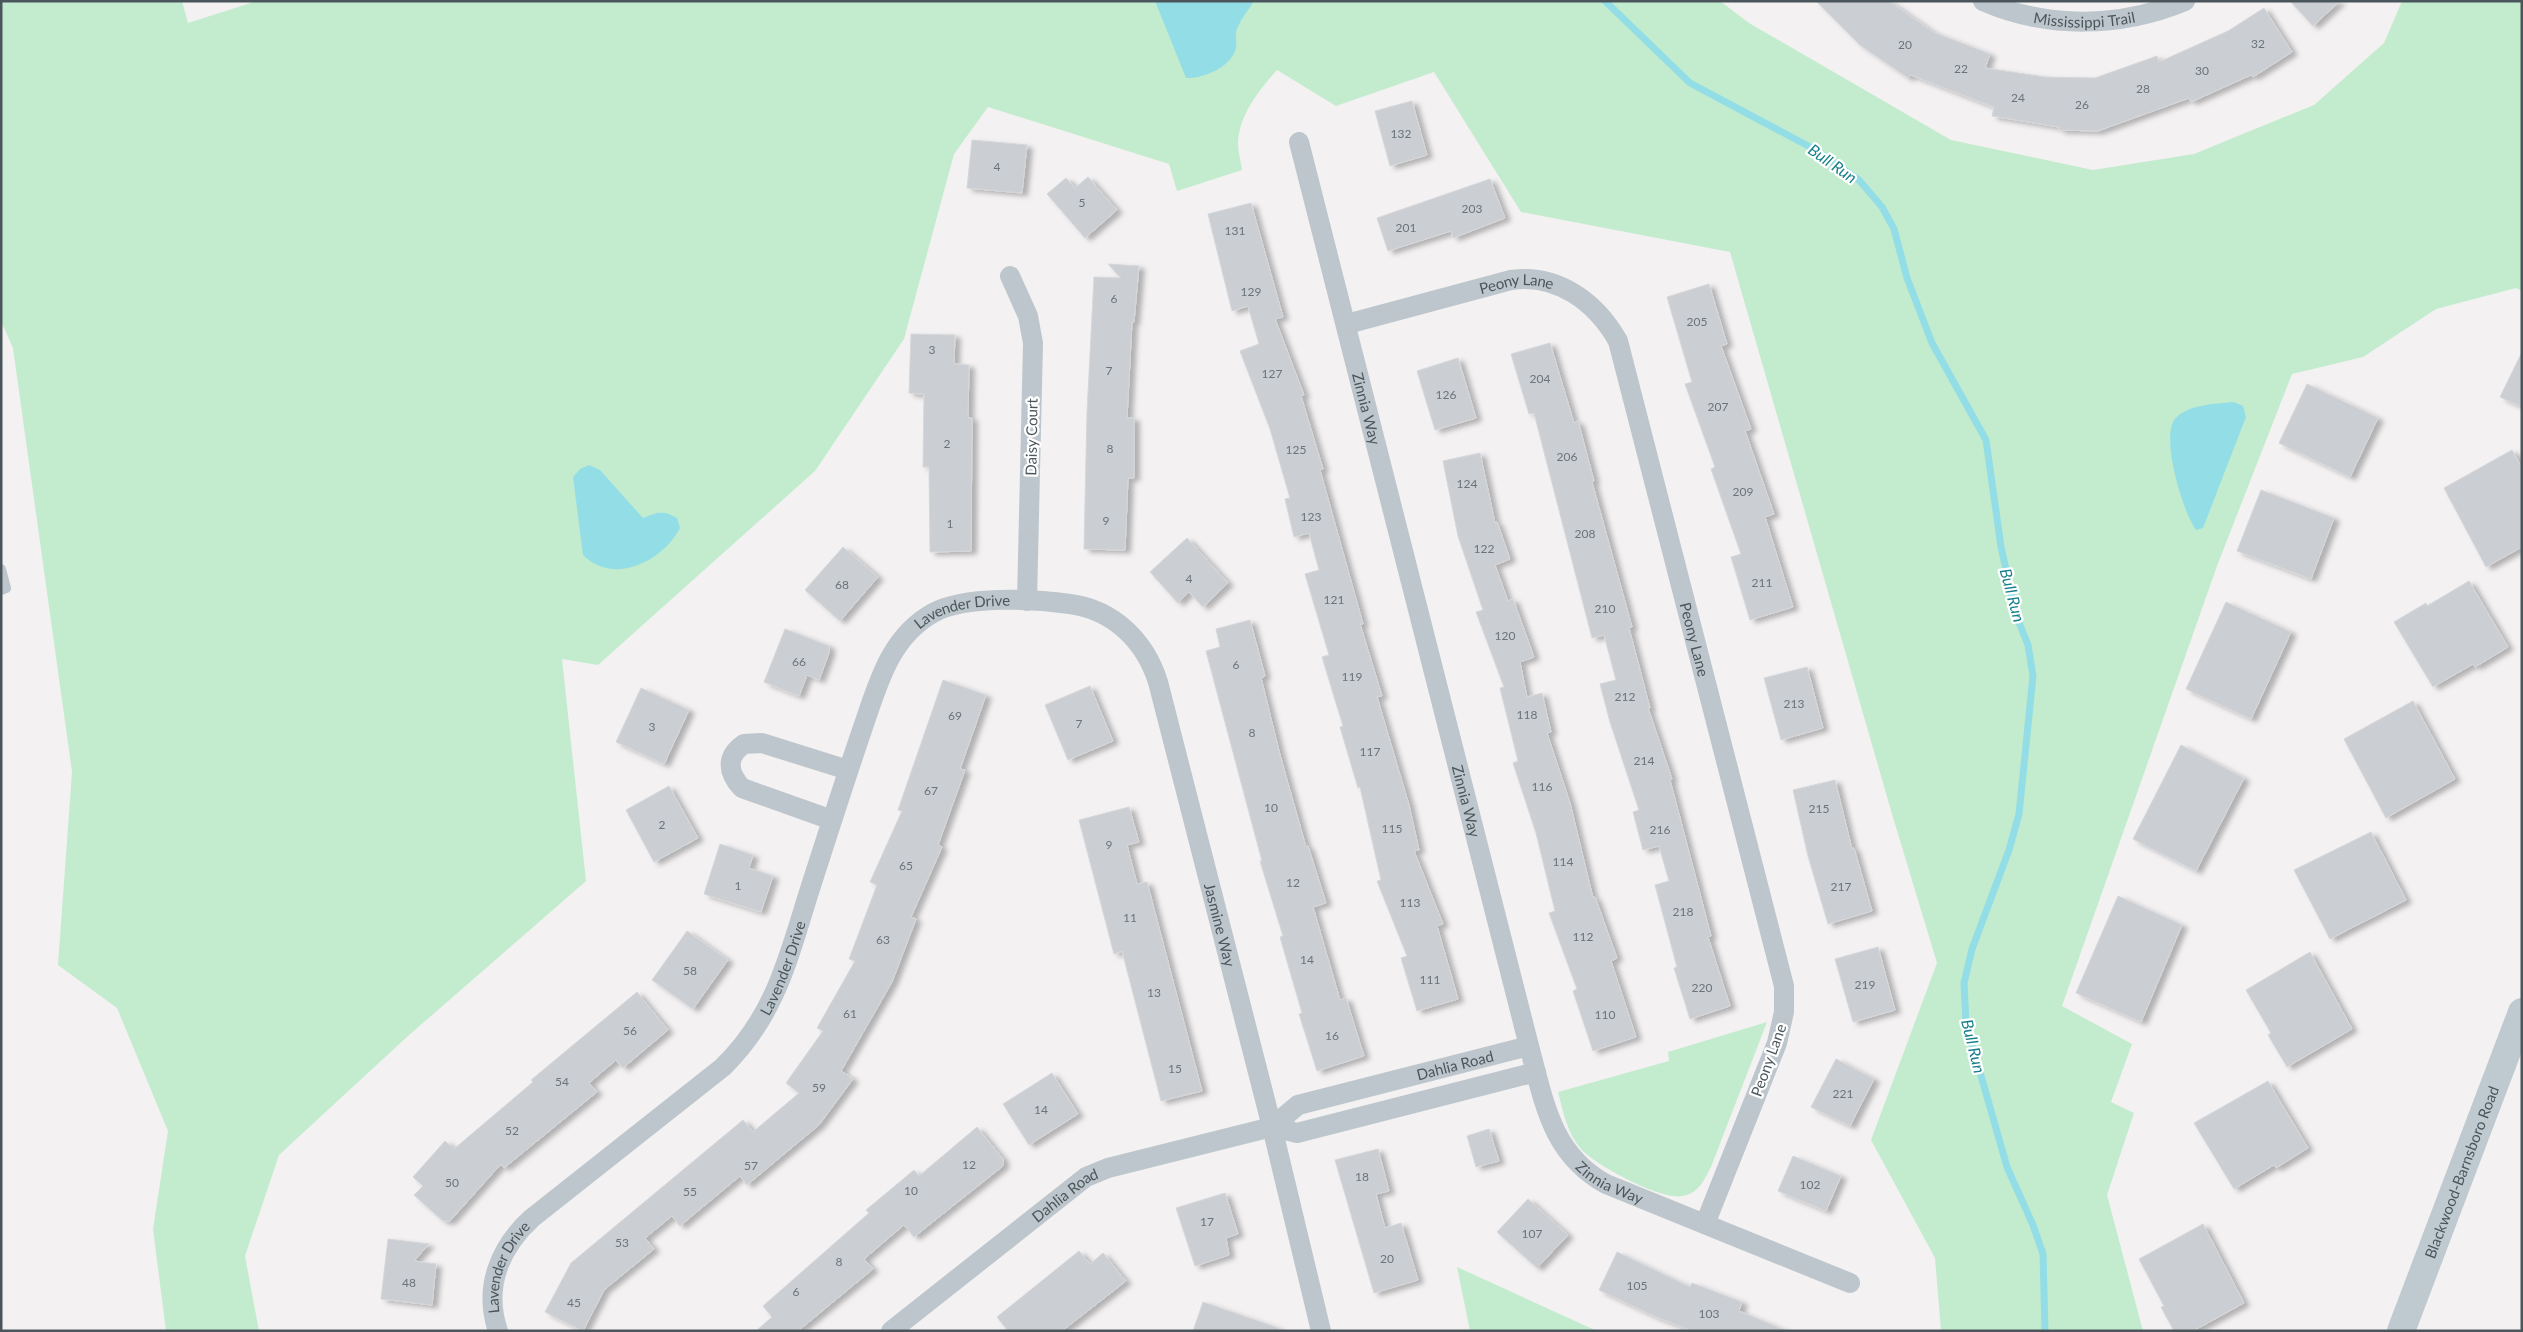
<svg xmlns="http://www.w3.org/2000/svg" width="2523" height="1332" font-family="Lato,sans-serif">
	<defs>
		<filter id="shadow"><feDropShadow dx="5.5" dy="3" stdDeviation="2.5" flood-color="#0004"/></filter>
	</defs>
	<rect width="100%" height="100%" fill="#f3f1f1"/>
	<path fill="#c3ecce" d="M1,1H182L188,23L257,1H1720L1749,23L1951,140L2093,170L2194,154L2314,105L2384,43L2402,1H2522V291L2516,288L2436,309L2363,357L2292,374L2217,566L2062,1006L2132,1044L2111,1102L2134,1113L2107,1195L2143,1331H1941L1935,1258L1871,1140L1937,963L1892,814L1730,252L1521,212L1434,72L1336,106L1277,70C1259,90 1239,115 1238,143C1238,152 1241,162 1242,170L1177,191L1169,164L988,107L954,154L904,339L815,471L598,665L562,659L586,881L408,1036L279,1155L245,1256L259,1331H166L153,1229L168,1131L117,1008L58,965L72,772L13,348L1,321Z
		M1767,1022L1711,1167C1704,1180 1699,1193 1683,1196C1662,1201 1595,1165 1581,1149C1567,1133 1563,1111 1558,1092L1669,1061L1668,1052Z
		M1457,1267L1597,1331H1470Z"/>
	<path fill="#93dde6" d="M1155,1H1254C1248,11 1239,21 1236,32C1235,38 1238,45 1235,51C1229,68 1202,79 1186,78Z
		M2234,402L2243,406L2246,417L2203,528L2196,530C2183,512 2160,438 2175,419C2188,404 2215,404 2234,402Z
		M589,465L600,470L643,518C657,512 664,510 677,518L680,528C663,561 614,586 583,555L573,477L580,469Z"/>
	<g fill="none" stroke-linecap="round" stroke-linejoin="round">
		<path stroke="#93dde6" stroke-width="7" d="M1605,1L1690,83L1812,148L1859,180L1882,207L1894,229L1907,278L1932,343L1986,440L2001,547L2016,615L2028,645L2033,676L2019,814L2009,850L1972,949L1964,983L1966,1023L2007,1167L2033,1225L2043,1254L2045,1331"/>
	</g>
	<path fill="#cbced2" stroke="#d5d7db" filter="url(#shadow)" d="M1816,1H1889L1933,32L1990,54L1985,68L2045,77L2095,78L2157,56L2159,62L2228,31L2264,8L2292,52L2253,77L2251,75L2191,102L2189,98L2098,131L2059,130V127L1992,116L1994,107L1911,75L1908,78L1860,45Z
		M2290,1H2340L2313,26Z
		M1412,101L1427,155L1390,166L1375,111Z
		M972,140L1027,145L1022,193L967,188Z
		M1088,177L1117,210L1085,238L1047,194L1066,178L1075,188Z
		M1490,179L1505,218L1453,238L1451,231L1388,251L1377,218Z
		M1251,203L1283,317L1275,319L1304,395L1301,396L1323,469L1320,470L1363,624H1360L1382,696L1377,697L1409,805L1419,850L1414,851L1443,924L1437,926L1458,999L1417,1011L1401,958L1407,956L1377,881L1381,880L1360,787L1358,788L1340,727L1343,726L1322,657L1329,655L1305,574L1319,570L1309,533L1294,537L1285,499L1290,498L1270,429L1240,351L1259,344L1248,306L1232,311L1208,214Z
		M1108,264L1139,266L1134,322H1132L1127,418H1134V478H1128L1125,550L1084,549L1087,412L1094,277L1121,278Z
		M1709,284L1727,344L1721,346L1751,429L1745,431L1774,514L1765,517L1793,607L1750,620L1731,557L1741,554L1711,469L1715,467L1685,384L1692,382L1667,297Z
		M911,334L955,335L954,364L969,365L968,418H972L971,551L930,552L929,467H923L924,394L909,393Z
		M1550,343L1574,423L1578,421L1594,481L1592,482L1632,627L1629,628L1650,708H1648L1672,779L1670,780L1711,936L1708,937L1730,1006L1690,1019L1674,968L1677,967L1655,885L1669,881L1659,846L1643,850L1633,812L1639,810L1610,722L1600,684L1616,680L1604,635L1592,638L1534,413L1529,414L1511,354Z
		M2522,352V407L2500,397Z
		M1458,358L1476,418L1435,430L1417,371Z
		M2307,384L2378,418L2350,477L2279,443Z
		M2512,450L2522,468V547L2486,567L2444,488Z
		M1480,453L1495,523L1497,522L1510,559L1495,565L1508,601L1513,599L1534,657L1520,662L1527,697L1542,693L1551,732L1547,733L1570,803L1593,898L1595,897L1617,958L1611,961L1636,1037L1593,1051L1573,991L1577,989L1549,913L1555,911L1536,833L1513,763L1518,761L1500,688L1504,687L1476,612L1483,610L1458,536L1443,461Z
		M2261,490L2334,518L2311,579L2237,551Z
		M1187,538L1228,583L1203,607L1189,592L1178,603L1150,572Z
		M843,547L878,577L840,621L805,590Z
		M2469,581L2508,647L2475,667L2473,664L2433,687L2394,622L2426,603L2427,606Z
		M2226,602L2291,632L2251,719L2186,689Z
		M1250,620L1265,676L1261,678L1280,755L1306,847L1308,846L1326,903L1313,907L1340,1000L1346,998L1364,1056L1317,1071L1299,1014L1302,1013L1280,937L1283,936L1260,861H1262L1206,651L1220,647L1216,629Z
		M785,629L829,646V653L819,680L807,675L799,696L764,682Z
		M1807,667L1823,728L1781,740L1764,678Z
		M943,680L986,695L960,769L965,770L938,845L942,847L911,917L916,919L892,982L841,1071L853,1079L819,1125L747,1185L740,1176L680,1226L672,1216L645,1238L654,1249L604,1290L583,1331L545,1312L571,1263L743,1120L753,1132L799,1093L786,1083L823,1031L817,1028L855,961L849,959L877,885L870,882L902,811L898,810Z
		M1090,686L1113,741L1068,760L1045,705Z
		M641,688L689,710L664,764L616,742Z
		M2413,701L2455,779L2386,818L2344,739Z
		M2181,745L2244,778L2196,871L2133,839Z
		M1835,780L1852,849L1854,848L1872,911L1828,924L1808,856L1793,790Z
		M669,786L698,838L654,862L626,810Z
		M1129,807L1139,842L1127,845L1137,884L1147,882L1202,1091L1161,1101L1122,951L1114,954L1079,820Z
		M2371,832L2406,900L2330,939L2294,870Z
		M720,844L753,855L749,868L773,876L761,912L704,894Z
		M2118,896L2182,925L2141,1022L2076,993Z
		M687,931L728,960L693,1009L652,980Z
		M1878,947L1895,1010L1853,1022L1835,959Z
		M2310,952L2352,1029L2287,1067L2268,1035L2271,1033L2246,990Z
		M637,992L668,1030L623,1068L616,1060L589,1083L597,1092L504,1168L501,1164L450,1221H443L414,1195L423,1186L413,1177L445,1141L454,1149L533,1082L531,1080Z
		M1836,1059L1874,1079L1850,1126L1811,1107Z
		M1052,1073L1078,1114L1029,1145L1003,1104Z
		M2268,1081L2308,1148L2276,1168L2274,1165L2234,1189L2194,1123Z
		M977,1127L1003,1159V1166L914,1237L904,1225L864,1259L873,1269L798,1331H756L772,1317L763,1306L869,1213L866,1210L914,1170L919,1176Z
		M1489,1129L1499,1161L1476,1167L1467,1136Z
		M1378,1149L1389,1191L1376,1194L1385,1228L1401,1223L1418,1280L1374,1293L1335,1160Z
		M1793,1156L1841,1176L1826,1211L1778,1191Z
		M1225,1193L1238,1234L1226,1238L1229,1255L1195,1266L1176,1208Z
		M1528,1199L1568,1235L1537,1268L1497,1232Z
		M2203,1224L2244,1303L2193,1331H2174L2161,1307L2164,1306L2139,1259Z
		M388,1239L429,1244L414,1261L436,1264L432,1305L381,1299Z
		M1079,1251L1090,1264L1103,1253L1126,1281L1062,1331H1008L997,1317Z
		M1617,1252L1690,1287L1692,1283L1742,1302L1739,1311L1787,1331H1693L1656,1317L1599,1290Z
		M1203,1302L1278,1328L1277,1331H1193Z"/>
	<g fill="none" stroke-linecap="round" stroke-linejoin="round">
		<path stroke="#bdc6cc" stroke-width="10" d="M1,569L6,588L1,590"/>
		<g stroke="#bdc6cc" stroke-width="20">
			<path id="s1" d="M1983,1C2047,29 2120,28 2185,1"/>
			<path id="s2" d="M1299,142L1529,1046C1544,1101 1551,1154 1606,1184L1850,1283"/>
			<path d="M1010,276L1028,316L1033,343L1027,601"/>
			<path id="s3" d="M1347,324L1511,280C1557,273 1596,302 1618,341L1784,986V1012L1777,1043L1705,1224"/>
			<path d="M832,820L742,788C728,773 725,757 744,744L762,743L848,770"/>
			<path id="s4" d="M1272,1127L1298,1105L1529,1046"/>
			<path id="s5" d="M498,1331C483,1287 500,1247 532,1218L723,1067C775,1016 788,959 809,892C826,839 843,786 861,733C877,688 888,638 933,613C965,595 1034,599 1070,604C1114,610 1145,641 1158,682L1272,1127L1321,1331"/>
			<path id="s6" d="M891,1331L1086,1177L1108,1168L1272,1127L1297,1133L1536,1072"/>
		</g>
		<path stroke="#bec9d0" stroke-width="28" id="s7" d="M2401,1331L2522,1012"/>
	</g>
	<g text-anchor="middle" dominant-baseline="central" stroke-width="4.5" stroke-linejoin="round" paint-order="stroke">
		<g font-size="12" fill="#6a747a">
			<text x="2258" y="43">32</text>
			<text x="1905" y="44">20</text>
			<text x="1961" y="68">22</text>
			<text x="2202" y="70">30</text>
			<text x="2143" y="88">28</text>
			<text x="2018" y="97">24</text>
			<text x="2082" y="104">26</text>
			<text x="1401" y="133">132</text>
			<text x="997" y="166">4</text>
			<text x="1082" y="202">5</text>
			<text x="1472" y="208">203</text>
			<text x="1406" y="227">201</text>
			<text x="1235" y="230">131</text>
			<text x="1251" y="291">129</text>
			<text x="1114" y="298">6</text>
			<text x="1697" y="321">205</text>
			<text x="932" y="349">3</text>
			<text x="1109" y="370">7</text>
			<text x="1272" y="373">127</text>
			<text x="1540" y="378">204</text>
			<text x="1446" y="394">126</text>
			<text x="1718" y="406">207</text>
			<text x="947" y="443">2</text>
			<text x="1110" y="448">8</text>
			<text x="1296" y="449">125</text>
			<text x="1567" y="456">206</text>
			<text x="1467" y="483">124</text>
			<text x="1743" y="491">209</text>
			<text x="1311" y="516">123</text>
			<text x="1106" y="520">9</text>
			<text x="950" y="523">1</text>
			<text x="1585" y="533">208</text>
			<text x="1484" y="548">122</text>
			<text x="1189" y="578">4</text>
			<text x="1762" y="582">211</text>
			<text x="842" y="584">68</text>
			<text x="1334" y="599">121</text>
			<text x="1605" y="608">210</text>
			<text x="1505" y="635">120</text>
			<text x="799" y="661">66</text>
			<text x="1236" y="664">6</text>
			<text x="1352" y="676">119</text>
			<text x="1625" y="696">212</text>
			<text x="1794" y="703">213</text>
			<text x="1527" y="714">118</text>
			<text x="955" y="715">69</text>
			<text x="1079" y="723">7</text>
			<text x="652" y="726">3</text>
			<text x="1252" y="732">8</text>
			<text x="1370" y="751">117</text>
			<text x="1644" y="760">214</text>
			<text x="1542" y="786">116</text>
			<text x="931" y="790">67</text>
			<text x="1271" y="807">10</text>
			<text x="1819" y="808">215</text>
			<text x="662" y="824">2</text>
			<text x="1392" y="828">115</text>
			<text x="1660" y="829">216</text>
			<text x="1109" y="844">9</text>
			<text x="1563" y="861">114</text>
			<text x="906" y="865">65</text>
			<text x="1293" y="882">12</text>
			<text x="738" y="885">1</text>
			<text x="1841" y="886">217</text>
			<text x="1410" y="902">113</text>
			<text x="1683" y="911">218</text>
			<text x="1130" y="917">11</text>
			<text x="1583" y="936">112</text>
			<text x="883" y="939">63</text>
			<text x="1307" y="959">14</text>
			<text x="690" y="970">58</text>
			<text x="1430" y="979">111</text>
			<text x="1865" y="984">219</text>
			<text x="1702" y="987">220</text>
			<text x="1154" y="992">13</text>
			<text x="850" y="1013">61</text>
			<text x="1605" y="1014">110</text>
			<text x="630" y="1030">56</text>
			<text x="1332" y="1035">16</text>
			<text x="1175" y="1068">15</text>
			<text x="562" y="1081">54</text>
			<text x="819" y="1087">59</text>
			<text x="1843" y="1093">221</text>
			<text x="1041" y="1109">14</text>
			<text x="512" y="1130">52</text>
			<text x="969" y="1164">12</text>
			<text x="751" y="1165">57</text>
			<text x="1362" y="1176">18</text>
			<text x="452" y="1182">50</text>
			<text x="1810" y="1184">102</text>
			<text x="911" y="1190">10</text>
			<text x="690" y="1191">55</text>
			<text x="1207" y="1221">17</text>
			<text x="1532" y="1233">107</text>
			<text x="622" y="1242">53</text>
			<text x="1387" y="1258">20</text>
			<text x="839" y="1261">8</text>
			<text x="409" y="1282">48</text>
			<text x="1637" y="1285">105</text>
			<text x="796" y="1291">6</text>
			<text x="574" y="1302">45</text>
			<text x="1709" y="1313">103</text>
		</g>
		<g font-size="15" fill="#4a565c" stroke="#fff">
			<text stroke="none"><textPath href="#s1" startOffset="104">Mississippi Trail</textPath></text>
			<text stroke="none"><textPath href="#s3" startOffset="175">Peony Lane</textPath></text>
			<text stroke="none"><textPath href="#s2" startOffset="275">Zinnia Way</textPath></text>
			<text transform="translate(1031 437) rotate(-89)">Daisy Court</text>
			<text stroke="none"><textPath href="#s5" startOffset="906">Lavender Drive</textPath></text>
			<text stroke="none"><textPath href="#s3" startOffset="609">Peony Lane</textPath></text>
			<text stroke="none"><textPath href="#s2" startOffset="680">Zinnia Way</textPath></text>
			<text stroke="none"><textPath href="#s5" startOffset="1391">Jasmine Way</textPath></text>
			<text stroke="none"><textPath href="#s5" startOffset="486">Lavender Drive</textPath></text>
			<text transform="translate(1768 1060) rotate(-70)">Peony Lane</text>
			<text stroke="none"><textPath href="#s4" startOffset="196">Dahlia Road</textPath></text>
			<text stroke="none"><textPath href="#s7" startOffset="170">Blackwood-Barnsboro Road</textPath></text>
			<text stroke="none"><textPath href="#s2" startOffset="1099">Zinnia Way</textPath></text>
			<text stroke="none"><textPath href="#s6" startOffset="221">Dahlia Road</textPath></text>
			<text stroke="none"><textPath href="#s5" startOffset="68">Lavender Drive</textPath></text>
		</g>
		<g font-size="16" font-style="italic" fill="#17808c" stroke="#fff">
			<text transform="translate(1833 163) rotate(35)">Bull Run</text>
			<text transform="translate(2013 595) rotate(75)">Bull Run</text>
			<text transform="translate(1974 1046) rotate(76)">Bull Run</text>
		</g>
	</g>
	<rect width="2523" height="1332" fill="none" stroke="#4a565c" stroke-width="5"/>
</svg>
